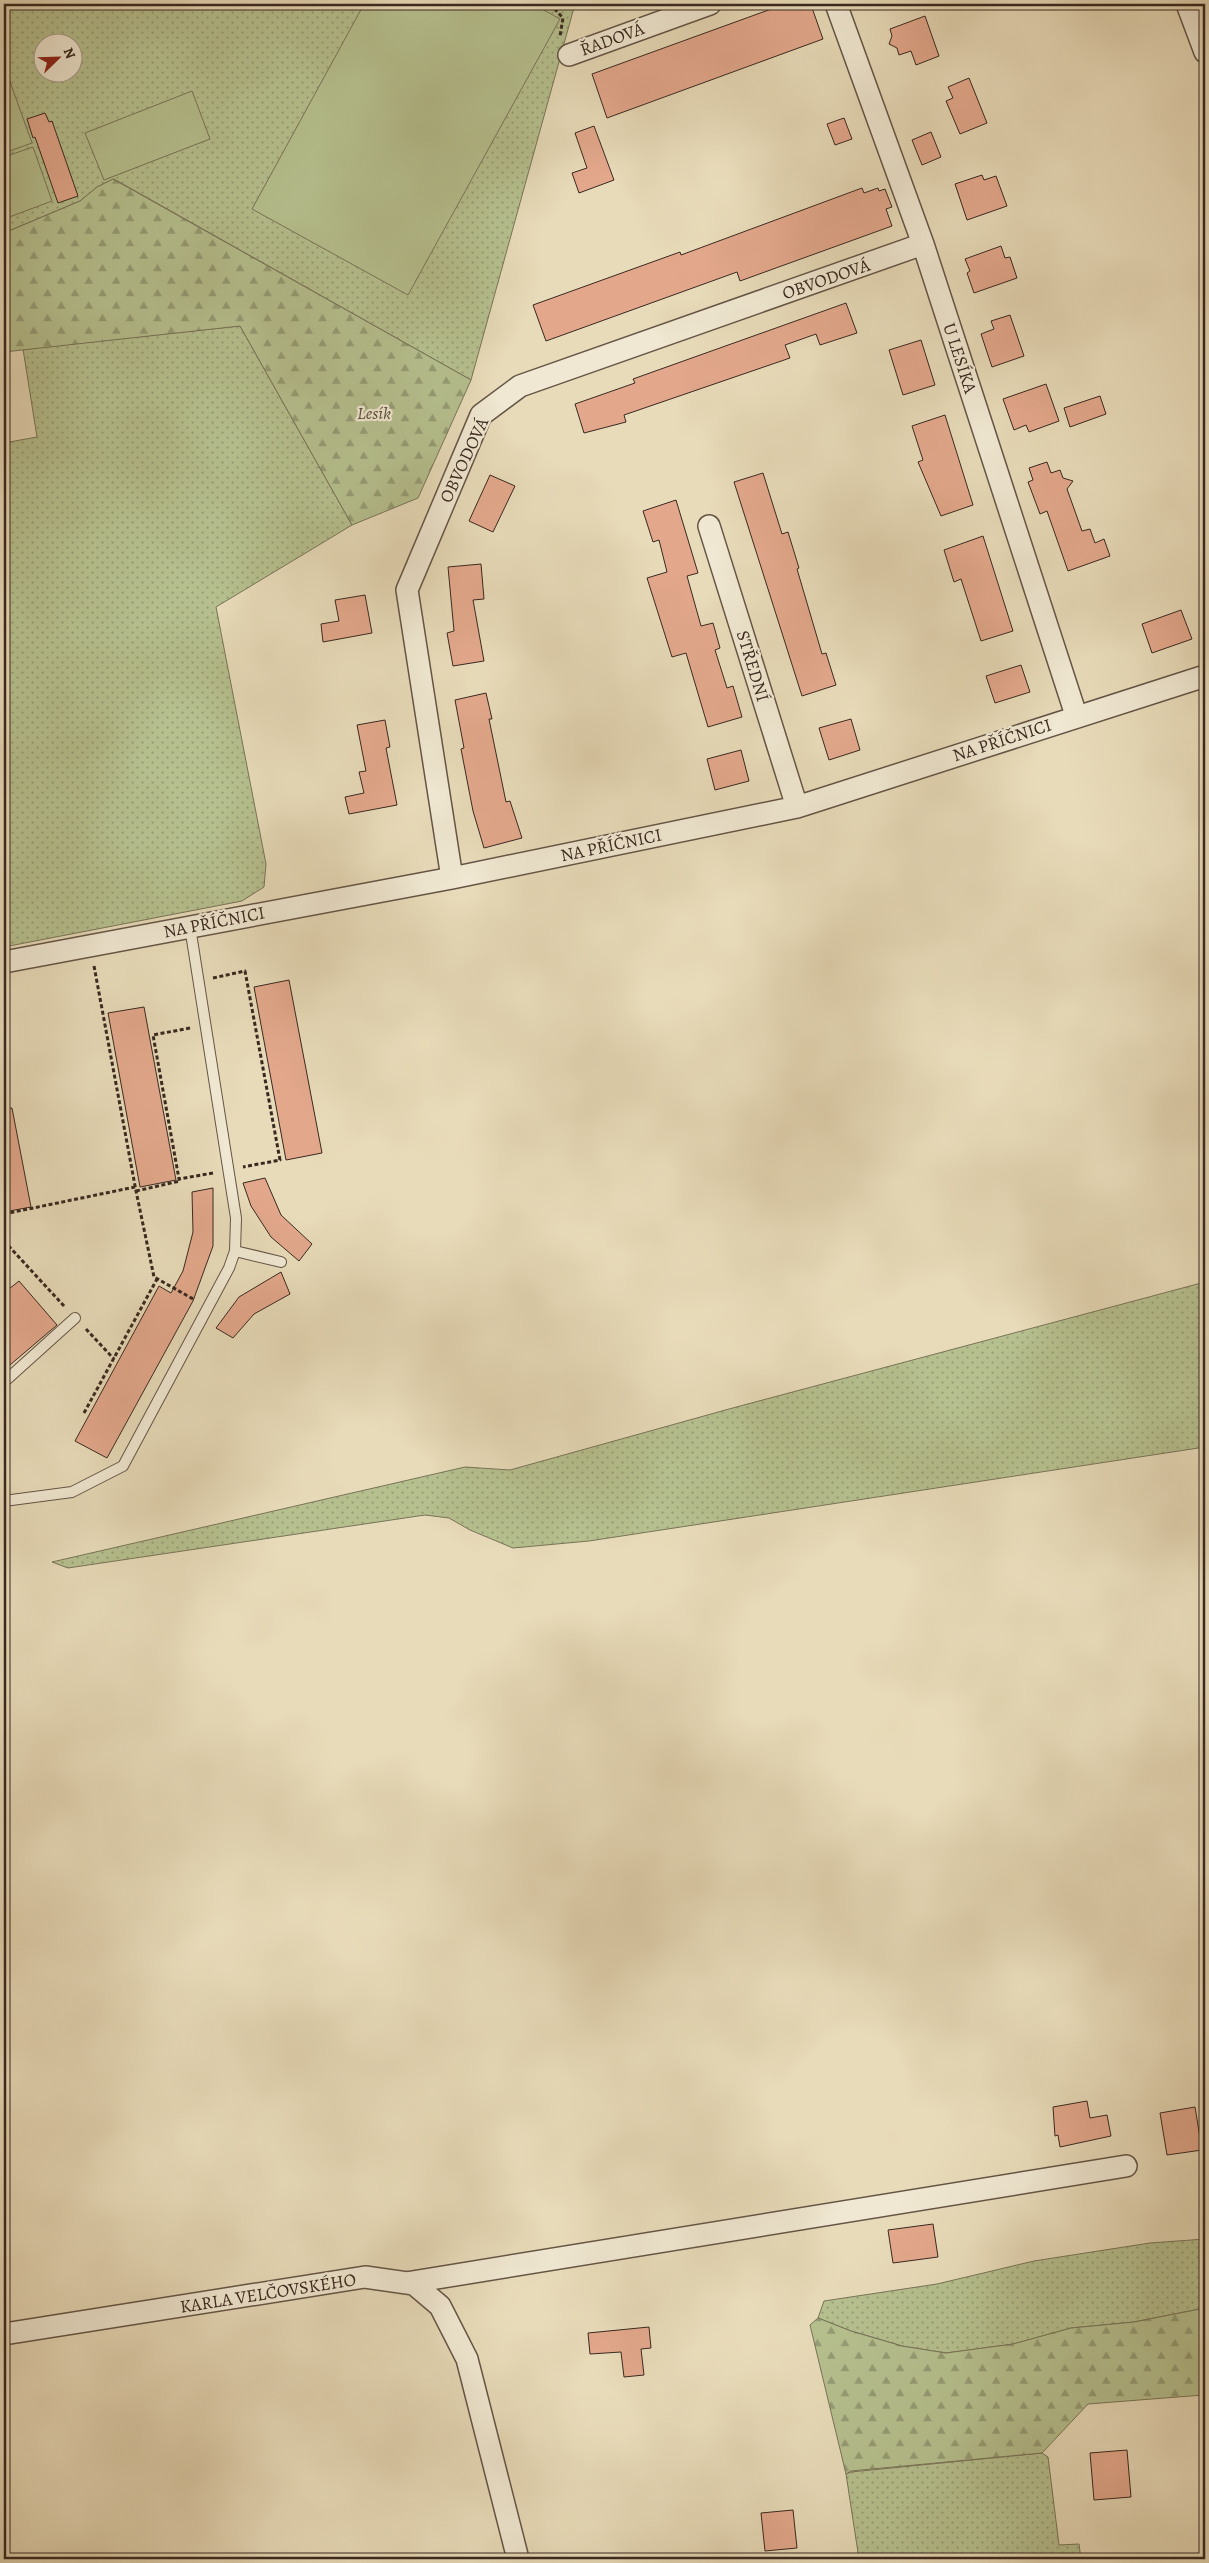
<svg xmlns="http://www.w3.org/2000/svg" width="1209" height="2563" font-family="Alegreya,serif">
	<defs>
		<pattern id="green-dots" width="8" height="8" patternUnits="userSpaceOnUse" patternTransform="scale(1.25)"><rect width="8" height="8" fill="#b6c08f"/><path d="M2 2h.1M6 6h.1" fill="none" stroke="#959c74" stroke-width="1.8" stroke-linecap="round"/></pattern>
		<pattern id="forest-firs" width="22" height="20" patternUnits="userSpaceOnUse" patternTransform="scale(1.25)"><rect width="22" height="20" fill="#b6c08f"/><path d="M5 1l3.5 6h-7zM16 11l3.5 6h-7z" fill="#959c74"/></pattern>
	</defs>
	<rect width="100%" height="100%" fill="#e8dbb9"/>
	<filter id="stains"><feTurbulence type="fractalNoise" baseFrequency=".004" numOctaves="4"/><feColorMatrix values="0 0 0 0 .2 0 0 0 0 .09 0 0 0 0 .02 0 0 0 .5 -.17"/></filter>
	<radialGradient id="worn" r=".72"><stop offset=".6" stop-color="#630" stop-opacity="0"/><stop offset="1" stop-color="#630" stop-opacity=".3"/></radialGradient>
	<path fill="url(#green-dots)" stroke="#787458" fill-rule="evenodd" d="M4,4H575L471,380L114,179L97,187L80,201L4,233ZM42,42H72V72H42Z
		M240,326L352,525L216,607L266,864L264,887L242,901L4,947V443L37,437L23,349Z
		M1205,1282V1447L589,1541L513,1548L470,1530L449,1518L425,1515L68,1568L52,1562L465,1467L510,1470L729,1409Z
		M1205,2239V2308L1134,2322L1071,2328L1014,2344L946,2353L902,2346L851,2331L818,2318L824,2301L937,2284L1034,2261L1150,2243Z
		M1042,2453L1048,2457L1059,2545L1079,2544L1081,2559H859L846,2474L851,2472Z"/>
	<path fill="url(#forest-firs)" stroke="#787458" d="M113,179L471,380L418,498L352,525L240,326L4,352V233L80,201L97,187Z
		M1205,2308V2394L1203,2395L1088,2404L1042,2453L851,2471L846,2474L810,2325L818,2318L851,2331L902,2346L946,2353L1013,2344L1071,2328L1134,2322Z"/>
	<path fill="#b6c08f" stroke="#787458" d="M364,4H533L560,19L408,295L252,209Z
		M4,65L32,143L4,153Z
		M192,91L210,139L104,180L85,133Z
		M33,147L52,201L4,219V157Z"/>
	<path fill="#e3a88c" stroke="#392820" d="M785,4H799L801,9L811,5L823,39L607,118L592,74Z
		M925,16L939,56L916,65L911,51L899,55L897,48L889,44L892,36L890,29Z
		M969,78L987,123L960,134L946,101L953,98L948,87Z
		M45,113L49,122L52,121L78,196L58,203L35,137L33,138L27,119Z
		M844,118L852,139L835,145L827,124Z
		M594,126L614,180L579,193L572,173L587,168L575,133Z
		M931,132L941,157L922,165L912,140Z
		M982,175L984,180L996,176L1007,206L967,220L955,184Z
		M862,188L864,193L878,188L879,191L885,189L892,207L886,209L892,226L740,281L737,272L546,341L533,305L680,252L681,255Z
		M1001,246L1005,258L1010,257L1017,278L974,293L967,273L970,271L965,259Z
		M846,303L857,333L820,345L816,334L785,345L790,358L624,415L626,422L584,433L575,404L635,383L633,379Z
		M1010,315L1024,356L992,367L981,334L994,329L991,321Z
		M921,340L935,385L903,395L889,350Z
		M1046,384L1059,421L1029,432L1026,425L1014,430L1003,399Z
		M1100,396L1106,414L1070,427L1064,408Z
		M945,415L973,505L941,516L918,462L923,460L912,426Z
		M1047,462L1051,473L1060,470L1063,478L1073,481L1067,489L1082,531L1090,529L1095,543L1104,539L1110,556L1068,571L1047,511L1040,514L1028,482L1033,480L1029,468Z
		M763,473L782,534L788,532L799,568L797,569L822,654L826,653L836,685L802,696L734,482Z
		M490,475L515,486L493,532L469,521Z
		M676,500L698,573L687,576L701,626L713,623L720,648L715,650L727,688L733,686L742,717L708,727L686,653L672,657L647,578L667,572L659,540L653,542L643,511Z
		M983,536L1013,631L981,641L961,579L954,582L944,550Z
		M481,564L484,599L473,600L484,661L453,666L447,633L454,631L448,567Z
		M365,595L372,633L323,642L321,624L339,621L335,600Z
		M1181,610L1192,639L1152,653L1142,624Z
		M1021,665L1030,692L995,703L986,676Z
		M486,693L492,719H489L506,802L510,801L522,838L484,848L473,811L461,749L464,748L455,700Z
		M851,719L860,750L829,760L819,728Z
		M385,720L390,747L386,748L397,805L349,814L345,797L364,793L359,772L366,771L357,725Z
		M741,750L749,781L715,790L707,759Z
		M289,980L322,1153L286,1160L254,987Z
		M144,1007L176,1180L140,1187L108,1013Z
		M12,1108L31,1207L4,1212V1109Z
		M265,1178L281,1215L312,1244L299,1261L271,1237L251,1206L243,1183Z
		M213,1188V1246L193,1301L107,1458L75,1441L159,1286L171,1293L183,1271L193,1232L192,1192Z
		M281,1272L290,1294L254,1314L233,1338L216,1328L239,1297Z
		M19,1281L57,1325L4,1370V1293Z
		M1087,2101L1090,2118L1107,2115L1111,2136L1060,2147L1058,2135L1055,2136L1053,2107Z
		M1195,2107L1202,2150L1167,2155L1160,2113Z
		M933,2224L938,2257L893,2263L888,2230Z
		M649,2327L651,2348L641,2349L644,2375L624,2377L621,2352L590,2354L588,2333Z
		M1127,2450L1131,2497L1094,2500L1090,2453Z
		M793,2510L797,2548L765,2551L761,2513Z"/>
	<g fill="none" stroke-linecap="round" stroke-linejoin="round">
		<g stroke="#655546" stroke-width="12">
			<path id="lane" d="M235,1251L281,1262
				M4,1382L75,1318
				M4,1501L72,1492L123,1466L229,1268L235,1251L236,1218L190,927"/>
		</g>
		<g stroke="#655546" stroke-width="24">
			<path id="street" d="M836,4L923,244L1076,715
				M1187,4L1205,52
				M569,55L710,4
				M709,526L797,807
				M452,878L407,590L481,415L520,386L923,244
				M4,962L452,878L797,807L1205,676
				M406,2283L1126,2166
				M4,2334L365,2277L414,2284L440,2306L467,2359L518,2559"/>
		</g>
		<path stroke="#392820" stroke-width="3" stroke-dasharray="4 2.5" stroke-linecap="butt" d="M550,4L563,18L560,36
			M94,966L136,1191L154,1277L195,1300
			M213,978L245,971L280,1160L243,1167
			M190,1028L153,1035L179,1179L213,1173
			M136,1191L180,1181L179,1179
			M4,1214L135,1187
			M4,1241L64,1306
			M86,1329L114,1359
			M84,1413L157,1279"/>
		<use href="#lane" stroke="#f0e8d2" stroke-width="10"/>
		<use href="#street" stroke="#f0e8d2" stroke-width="21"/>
	</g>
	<g text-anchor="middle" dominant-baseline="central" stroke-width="4.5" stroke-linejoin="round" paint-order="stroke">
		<g font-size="18" fill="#392820" stroke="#f0e8d2">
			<text transform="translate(612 39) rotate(-20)">ŘADOVÁ</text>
			<text transform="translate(826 279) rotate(-19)">OBVODOVÁ</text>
			<text transform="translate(960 358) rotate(72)">U LESÍKA</text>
			<text transform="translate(464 460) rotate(-65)">OBVODOVÁ</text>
			<text transform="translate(753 666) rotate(73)">STŘEDNÍ</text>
			<text transform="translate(1002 740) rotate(-18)">NA PŘÍČNICI</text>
			<text transform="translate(611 845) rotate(-12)">NA PŘÍČNICI</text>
			<text transform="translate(214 922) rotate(-11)">NA PŘÍČNICI</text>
			<text transform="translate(268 2293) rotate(-9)">KARLA VELČOVSKÉHO</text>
		</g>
		<g font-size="18" font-style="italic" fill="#584e3c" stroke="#f0e8d2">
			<text x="374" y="413">Lesík</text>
		</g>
	</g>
	<rect width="1209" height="2563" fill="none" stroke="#e8dbb9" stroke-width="20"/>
	<rect x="5" y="5" width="1199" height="2553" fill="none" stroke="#392820" stroke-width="2.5"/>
	<rect x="10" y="10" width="1189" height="2543" fill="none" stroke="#392820"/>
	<g transform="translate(58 58) rotate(67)"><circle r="24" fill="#f0e8d2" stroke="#a79b8b"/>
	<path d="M0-4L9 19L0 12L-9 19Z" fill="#8f2418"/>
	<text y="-8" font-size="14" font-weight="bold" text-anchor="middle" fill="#392820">N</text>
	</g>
	<rect width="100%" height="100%" filter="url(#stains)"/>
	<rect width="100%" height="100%" fill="url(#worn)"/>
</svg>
